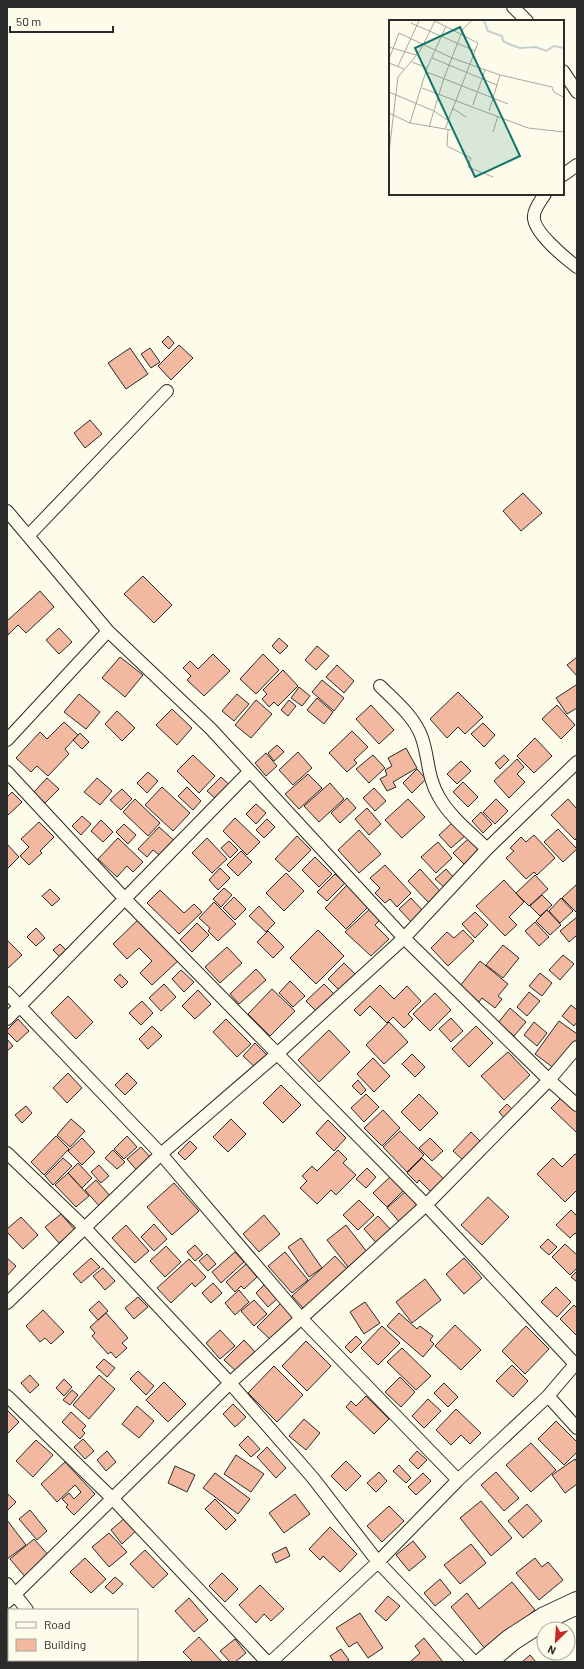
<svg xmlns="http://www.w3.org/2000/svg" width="584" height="1669" font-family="Barlow,sans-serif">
	<rect width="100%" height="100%" fill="#fdfbea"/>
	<path fill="#f2b8a0" stroke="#2b2b2b" d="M168,336L174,343L169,349L162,342Z
		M179,345L193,358L171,380L158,366Z
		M130,348L148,374L126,389L108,363Z
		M150,348L160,362L151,368L141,354Z
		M90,420L102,434L85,448L74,433Z
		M523,493L542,513L521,531L503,511Z
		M143,576L172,605L154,623L124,594Z
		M40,591L54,607L26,633L18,625L8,635L7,621Z
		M59,628L72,642L59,654L46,640Z
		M279,638L288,646L280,654L272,646Z
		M317,646L329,656L316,670L305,660Z
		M213,654L230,671L204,696L187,680L191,676L183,668L190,661L198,669Z
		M263,654L279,670L256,694L240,679Z
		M120,657L143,675L125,697L102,678Z
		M577,657V676L567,665Z
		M337,665L354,681L344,693L326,677Z
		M283,670L298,686L278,706L274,702L269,707L262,699L267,694L263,690Z
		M322,680L344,698L334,711L312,692Z
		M576,685L577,687V708L567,714L556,698Z
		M299,687L310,696L302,706L291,698Z
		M458,692L483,717L465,734L458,727L447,738L430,719Z
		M79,694L100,712L86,729L64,712Z
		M237,694L249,704L234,721L222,711Z
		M317,698L333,712L324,724L307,710Z
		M256,700L272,714L251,738L235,725Z
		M289,700L296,706L288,716L281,710Z
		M371,705L394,730L379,744L356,719Z
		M557,705L575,725L561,739L542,719Z
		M172,709L192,728L177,745L156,725Z
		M117,711L135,728L122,741L105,724Z
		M64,722L78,735L65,749L69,754L48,776L37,766L31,772L16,758L40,732L47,739Z
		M483,723L495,735L484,747L471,734Z
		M352,731L368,747L354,760L357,763L347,772L329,753Z
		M80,733L89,742L82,749L73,740Z
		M535,738L552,756L534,773L517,756Z
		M277,745L284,752L274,761L268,753Z
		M406,748L417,768L393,782L396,787L387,791L380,779L387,775L385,770L392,766L388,758Z
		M298,752L312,768L293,785L279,770Z
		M266,753L277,766L266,776L255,763Z
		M193,755L215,776L199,793L177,771Z
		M373,755L385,768L369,783L356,769Z
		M504,755L509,760L500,769L495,763Z
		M517,759L524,767L517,774L525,782L509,798L494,781Z
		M461,761L471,771L457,784L447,774Z
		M417,769L426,779L412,793L403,783Z
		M148,772L158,781L147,793L137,783Z
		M308,774L322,788L299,809L285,794Z
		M221,777L232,787L218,801L207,791Z
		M47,778L59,789L45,803L34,792Z
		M97,778L112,791L100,805L84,792Z
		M463,782L478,797L468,807L453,792Z
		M330,783L344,799L319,822L304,806Z
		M162,787L190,813L173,831L145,805Z
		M187,787L201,801L193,810L178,796Z
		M374,788L386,801L375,811L363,798Z
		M122,789L132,799L121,810L110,800Z
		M12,792L22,802L7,816V797Z
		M347,798L356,808L340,823L331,813Z
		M135,799L160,823L148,836L123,812Z
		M408,799L425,817L402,838L385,820Z
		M496,799L508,811L495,824L483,812Z
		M568,799L577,809V837L575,840L551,815Z
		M256,804L266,813L256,824L246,814Z
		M367,808L381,824L369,835L355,819Z
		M481,812L492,824L483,833L472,821Z
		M82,816L91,824L81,835L72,826Z
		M235,818L260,842L247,855L223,831Z
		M267,819L275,827L264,838L256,830Z
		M101,820L113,832L103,842L91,831Z
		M39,822L54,837L40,851L42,853L29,865L20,856L29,847L21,839Z
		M452,823L465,836L451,848L439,835Z
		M124,824L136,835L128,844L116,832Z
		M159,827L177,843L163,858L153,850L147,857L138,849Z
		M558,829L577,849L563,862L544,842Z
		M359,830L381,854L359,873L338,850Z
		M534,835L555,858L537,875L534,872L526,879L506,858L514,851L510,848L521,837L526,842Z
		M297,836L311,850L289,872L275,859Z
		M118,838L143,862L133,872L127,866L117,877L98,859Z
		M207,838L227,859L212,873L192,853Z
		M468,839L482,853L467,867L453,853Z
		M229,841L238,850L230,858L221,848Z
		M438,842L452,858L436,873L421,857Z
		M7,844L19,857L7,869Z
		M241,851L252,862L238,876L227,865Z
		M315,857L332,874L319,887L302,870Z
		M385,865L411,893L397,907L390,899L385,903L375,893L380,888L370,878Z
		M220,868L230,878L218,890L209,880Z
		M420,869L441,892L429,903L408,881Z
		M446,869L455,879L445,888L435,879Z
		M286,873L304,891L284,911L266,893Z
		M335,874L345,883L327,901L317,892Z
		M535,875L548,889L529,906L516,893Z
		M504,880L524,902L509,917L517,925L505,936L476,906Z
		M577,884V913L562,898Z
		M347,885L369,906L346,929L325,908Z
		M224,888L232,895L221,907L213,899Z
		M50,889L60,899L52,906L42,896Z
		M160,890L184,913L194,904L202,912L179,934L147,903Z
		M542,895L552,905L540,916L530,906Z
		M234,897L246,909L235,920L223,908Z
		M411,898L424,912L412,923L399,909Z
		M561,898L573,911L560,923L549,911Z
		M214,902L236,924L218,941L208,931L210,928L199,918Z
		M259,906L275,923L266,932L249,916Z
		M372,907L383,917L375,925L389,939L371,956L345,932Z
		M547,910L561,925L550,935L536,921Z
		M475,912L488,925L475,938L462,924Z
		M577,917V935L569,942L560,931Z
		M140,918L180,959L152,985L140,973L152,961L139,948L127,959L113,944Z
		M535,922L549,937L539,946L525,931Z
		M197,923L209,935L192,952L180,940Z
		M36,928L45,938L36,946L27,937Z
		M318,930L344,956L316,984L290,958Z
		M463,930L474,941L448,966L431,948L447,932L454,938Z
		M268,931L284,947L273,958L257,942Z
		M7,940L22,955L7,969Z
		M60,944L67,951L60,957L53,950Z
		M503,945L519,958L503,978L486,965Z
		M227,947L242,963L220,983L205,967Z
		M563,955L574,964L560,980L549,970Z
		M480,961L508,984L498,996L502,999L495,1008L482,998L479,1002L460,986Z
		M344,963L356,975L340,991L328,979Z
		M256,969L266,980L239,1004L230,994Z
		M181,970L194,982L184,992L172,979Z
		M540,973L552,983L542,996L529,986Z
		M120,974L128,982L122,988L114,980Z
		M290,981L305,996L293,1007L279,993Z
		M164,984L176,997L161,1011L149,998Z
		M324,984L337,997L319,1014L306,1001Z
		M380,985L394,999L407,986L421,1001L408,1014L413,1019L404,1028L393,1017L387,1023L370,1006L360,1016L354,1010Z
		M272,989L295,1011L270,1036L248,1014Z
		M198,990L211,1004L195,1019L182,1006Z
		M529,992L540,1001L527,1016L517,1007Z
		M435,993L451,1010L430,1031L413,1014Z
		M68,996L93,1022L76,1039L51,1013Z
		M142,1001L153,1013L141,1025L129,1013Z
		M571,1005L577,1010V1022L574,1026L562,1016Z
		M510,1008L526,1022L514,1036L498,1023Z
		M451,1018L463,1031L451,1042L439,1029Z
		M18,1019L29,1031L17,1042L7,1032V1030Z
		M226,1019L251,1044L237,1057L213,1032Z
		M559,1021L577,1034V1042L555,1069L535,1054Z
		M389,1022L408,1042L384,1064L366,1045Z
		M534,1022L547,1033L537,1046L524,1035Z
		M152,1026L162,1036L148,1049L139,1039Z
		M476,1026L493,1043L469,1067L452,1049Z
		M329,1030L350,1052L319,1082L298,1060Z
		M7,1039L13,1046L7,1051Z
		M255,1043L268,1056L256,1068L243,1056Z
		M508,1052L530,1075L504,1100L481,1076Z
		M412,1054L425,1067L415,1077L402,1064Z
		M373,1058L390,1076L374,1092L357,1074Z
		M68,1073L82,1088L67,1103L53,1088Z
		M127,1073L137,1083L125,1095L115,1085Z
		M358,1080L366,1090L361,1095L352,1086Z
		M281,1085L301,1105L283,1123L263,1103Z
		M366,1094L379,1107L364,1122L351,1108Z
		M419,1094L438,1113L420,1131L401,1112Z
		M562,1097L577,1112V1133L551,1108Z
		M507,1104L515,1112L507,1121L499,1112Z
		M26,1106L32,1113L22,1123L15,1115Z
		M383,1110L400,1128L382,1146L364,1128Z
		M71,1119L85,1131L70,1147L57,1135Z
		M231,1119L246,1134L228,1152L213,1137Z
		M328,1120L346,1138L334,1151L316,1133Z
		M400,1131L424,1155L407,1172L383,1147Z
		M471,1132L482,1143L464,1161L453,1151Z
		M56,1136L69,1149L44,1175L31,1162Z
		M127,1136L137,1147L124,1159L114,1149Z
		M82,1138L95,1152L82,1165L68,1151Z
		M430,1138L443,1151L432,1161L419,1148Z
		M190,1141L197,1148L185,1160L178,1153Z
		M141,1147L153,1160L139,1173L127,1159Z
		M113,1150L125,1162L117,1169L105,1158Z
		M338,1150L347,1159L343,1163L356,1175L336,1195L331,1190L317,1204L300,1188L307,1181L302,1176L312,1166L317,1171Z
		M575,1154L577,1155V1190L565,1202L537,1174L553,1158L562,1167Z
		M63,1158L72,1166L53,1185L45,1176Z
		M422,1158L447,1182L434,1195L419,1180L417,1183L407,1173Z
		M78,1163L92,1178L82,1188L68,1173Z
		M99,1165L109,1176L101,1183L91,1172Z
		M367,1168L376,1177L366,1188L356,1179Z
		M68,1173L89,1196L76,1207L55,1185Z
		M391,1176L405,1189L387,1207L373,1193Z
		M96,1180L112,1198L101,1208L85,1190Z
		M174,1183L199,1211L172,1235L147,1207Z
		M406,1191L422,1207L402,1225L387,1208Z
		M488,1197L509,1217L482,1245L461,1225Z
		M359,1200L374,1215L358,1230L343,1215Z
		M571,1210L577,1216V1235L575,1233L570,1238L556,1225Z
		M61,1214L75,1230L59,1243L45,1227Z
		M264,1215L280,1234L259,1252L243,1234Z
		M378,1216L393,1232L379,1246L364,1229Z
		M21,1217L38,1235L23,1249L7,1232V1229Z
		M154,1224L167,1239L154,1251L141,1237Z
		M126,1225L149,1251L135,1263L112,1238Z
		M346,1225L367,1252L348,1267L327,1240Z
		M301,1238L322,1268L309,1277L288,1247Z
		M548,1239L557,1247L549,1255L540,1247Z
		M565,1244L577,1255V1268L570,1275L552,1257Z
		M195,1245L203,1254L195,1261L187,1252Z
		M166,1246L181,1262L165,1277L150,1261Z
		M235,1252L244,1262L221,1283L212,1272Z
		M285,1252L308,1280L292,1293L268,1266Z
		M207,1254L216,1264L208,1271L199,1261Z
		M335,1256L349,1271L305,1310L292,1296Z
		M7,1258L16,1266L7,1276Z
		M91,1258L100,1267L81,1283L73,1274Z
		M464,1258L482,1278L464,1294L446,1274Z
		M189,1259L206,1277L195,1287L192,1283L171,1303L157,1288Z
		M246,1264L257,1277L244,1289L241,1286L235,1292L226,1282Z
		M103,1268L115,1281L105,1290L93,1276Z
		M577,1271V1282L571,1277Z
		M425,1279L441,1300L412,1323L396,1302Z
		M213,1283L222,1293L211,1303L202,1293Z
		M264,1285L277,1299L268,1307L256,1293Z
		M556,1287L571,1302L557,1317L541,1302Z
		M239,1290L249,1302L235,1315L225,1303Z
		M138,1297L148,1307L134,1319L125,1308Z
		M254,1300L267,1314L254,1326L241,1311Z
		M99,1301L108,1311L98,1320L89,1310Z
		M282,1302L297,1316L272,1341L257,1327Z
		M365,1302L380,1323L364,1334L350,1312Z
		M574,1305L577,1308V1336L560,1319Z
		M43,1310L64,1332L51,1344L45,1338L40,1342L26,1326Z
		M106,1313L128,1338L122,1343L127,1348L116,1358L111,1352L108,1354L92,1336L95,1333L90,1327Z
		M399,1313L417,1329L420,1326L433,1336L430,1340L434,1344L423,1357L387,1326Z
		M455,1325L481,1350L461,1370L435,1346Z
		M382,1326L400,1343L378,1365L361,1348Z
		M526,1326L549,1349L525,1374L502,1351Z
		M220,1330L235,1346L220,1359L206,1343Z
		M356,1336L362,1342L351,1353L345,1347Z
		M244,1340L256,1353L237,1372L224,1360Z
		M306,1341L331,1366L307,1391L282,1366Z
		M402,1348L431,1376L416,1390L387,1362Z
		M104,1359L115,1368L107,1377L96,1367Z
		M512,1365L528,1381L513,1397L496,1381Z
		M274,1366L303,1395L277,1422L248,1393Z
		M138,1371L154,1386L146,1395L130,1379Z
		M30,1375L39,1385L30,1393L21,1383Z
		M99,1375L115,1389L89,1419L73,1405Z
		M400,1377L415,1392L401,1407L385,1392Z
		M64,1379L72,1387L64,1396L56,1388Z
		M164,1382L186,1404L168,1422L146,1400Z
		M444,1383L458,1397L448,1407L434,1393Z
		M72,1390L78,1395L70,1405L63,1400Z
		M366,1396L389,1419L374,1434L346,1407L351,1401L356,1406Z
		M428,1399L441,1411L424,1428L412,1416Z
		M233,1404L246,1417L235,1427L223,1414Z
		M137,1406L154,1421L139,1438L122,1424Z
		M456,1409L481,1433L470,1444L461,1435L451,1445L436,1430Z
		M7,1410L19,1422L7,1434Z
		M71,1412L86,1426L82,1430L85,1433L80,1439L62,1422Z
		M304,1419L320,1433L306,1450L289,1436Z
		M556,1421L577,1442V1452L564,1465L538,1439Z
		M248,1436L260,1449L251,1457L239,1445Z
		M83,1439L94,1451L85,1459L74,1447Z
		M36,1440L53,1455L33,1477L16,1461Z
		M531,1443L556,1470L531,1492L506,1465Z
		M267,1447L286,1468L276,1478L257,1457Z
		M107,1451L116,1462L106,1471L97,1460Z
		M417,1451L427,1460L418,1469L409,1460Z
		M236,1455L264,1474L251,1492L224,1474Z
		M575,1459L577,1462V1484L565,1493L552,1475Z
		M346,1461L361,1476L346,1491L331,1476Z
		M65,1462L95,1494L74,1515L66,1507L68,1505L62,1499L69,1493L74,1499L81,1492L75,1485L57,1502L41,1484Z
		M399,1465L411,1478L406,1483L393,1471Z
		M175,1466L195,1475L187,1492L168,1483Z
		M379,1472L387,1481L376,1492L367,1483Z
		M496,1472L519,1498L504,1511L481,1485Z
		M215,1473L250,1499L238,1514L203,1488Z
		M423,1473L431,1481L416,1495L408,1487Z
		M7,1493L16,1502L7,1511Z
		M295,1494L310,1514L284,1533L269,1513Z
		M215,1499L236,1520L226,1530L205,1509Z
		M481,1501L512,1538L491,1556L460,1518Z
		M527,1504L542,1521L523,1538L508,1521Z
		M389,1506L404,1521L382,1542L367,1526Z
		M30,1510L47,1531L37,1540L19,1519Z
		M127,1516L138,1529L122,1544L111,1530Z
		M7,1520L26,1545L7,1559Z
		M330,1527L357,1554L340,1572L323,1556L320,1560L309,1549Z
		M109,1533L127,1552L109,1567L92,1547Z
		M34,1539L51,1558L27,1579L10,1559Z
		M413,1541L426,1557L409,1571L396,1555Z
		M471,1544L486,1563L460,1584L444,1565Z
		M286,1547L290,1556L276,1563L272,1554Z
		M145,1550L168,1574L153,1588L130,1564Z
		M85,1558L106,1579L91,1593L70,1572Z
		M535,1558L542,1567L548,1562L563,1580L539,1600L516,1573Z
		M222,1573L238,1589L225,1602L209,1586Z
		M115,1577L123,1584L113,1594L105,1587Z
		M440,1579L451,1593L435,1606L424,1593Z
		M512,1582L535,1610L486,1650L451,1607L467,1593L479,1609Z
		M260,1585L284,1609L271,1621L264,1614L256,1623L239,1605Z
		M388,1596L400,1606L386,1621L375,1611Z
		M189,1598L208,1620L194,1632L175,1611Z
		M360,1613L383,1648L368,1658L357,1642L349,1647L336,1628Z
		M9,1623V1654L7,1655V1625Z
		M199,1637L222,1662H193L183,1652Z
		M424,1638L443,1662H410L420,1653L415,1646Z
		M235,1639L246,1653L235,1662H230L220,1651Z
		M341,1649L349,1660L346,1662H334L330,1656Z
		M530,1655L536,1662H522Z
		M9,1657V1660H20L22,1662H7V1658Z
		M87,1660H110L107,1662H88Z"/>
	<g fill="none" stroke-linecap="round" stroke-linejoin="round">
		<g stroke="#2b2b2b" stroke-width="14">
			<path id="street" d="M513,7L527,21
				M563,71L577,92
				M563,175L577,165
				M545,194C541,200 534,209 534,216C532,231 565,258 577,267
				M7,511L108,631L211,729L404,938L549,1080L577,1105
				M28,536L167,391
				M380,686C395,701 415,717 422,738C429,758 427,777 439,797C450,817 471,833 487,849
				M7,740L108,631
				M7,772L125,899L426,1205L575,1364
				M7,993L161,1154L300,1317L458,1480
				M7,1019L249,772
				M7,1153L85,1228L230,1383L313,1478L378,1562L474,1662
				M7,1303L161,1154L277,1054L404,938L487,849L577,762
				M7,1396L113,1499L267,1662
				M548,1396L577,1428
				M7,1584L27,1610
				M7,1602L230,1383L426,1205L549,1080L577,1047
				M68,1660L70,1662
				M271,1662L378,1562L458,1480L548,1396L577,1362"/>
		</g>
		<g stroke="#2b2b2b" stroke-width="24">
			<path id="highway" d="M485,1662L511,1640L545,1618L577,1603"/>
		</g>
		<use href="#street" stroke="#fdfbea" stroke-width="12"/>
		<use href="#highway" stroke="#fdfbea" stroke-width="22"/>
	</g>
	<g transform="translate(389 20)">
		<rect width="175" height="175" fill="#fdfbea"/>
		<path fill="none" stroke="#c7d0d0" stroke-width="2" d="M95,1L99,11L113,16L114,21L120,24L131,28L147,27L157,31L165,26L175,28"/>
		<path fill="none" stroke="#a9a89e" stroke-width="1" d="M46,1L89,23L56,109M22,3L86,31M0,27L27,35M43,38L108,65M0,39L10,13L63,38L111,55L100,91M23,42L38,48M0,43L15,49M9,46L30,1M38,52L119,84M111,55L163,67L165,72L174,77M33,68L139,108L175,112M0,72L45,91L58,100M84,85L96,50M63,88L77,97M0,93L21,103L62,110M21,103L38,48L57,6M40,107L55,58L74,9L82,1M59,110L58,126L82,138L79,147L104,157M104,112L109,96M0,132L9,57L31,31L46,1"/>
		<path fill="#0f766e" fill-opacity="0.15" stroke="#0f766e" stroke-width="2" d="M71,7L131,136L86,157L26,28Z"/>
		<rect width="175" height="175" fill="none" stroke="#2b2b2b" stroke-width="2"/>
	</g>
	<rect width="584" height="1669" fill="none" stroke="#2b2b2b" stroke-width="16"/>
	<rect x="8" y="1609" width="130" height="52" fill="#fdfbea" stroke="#a9a89e"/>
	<rect x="16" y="1622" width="20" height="6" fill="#fdfbea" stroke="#a9a89e"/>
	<text x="44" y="1629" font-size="12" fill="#2b2b2b">Road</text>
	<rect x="16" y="1639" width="20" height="12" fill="#f2b8a0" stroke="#a9a89e"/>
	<text x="44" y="1649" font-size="12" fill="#2b2b2b">Building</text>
	<g transform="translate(556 1641) rotate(205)"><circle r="19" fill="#fdfbea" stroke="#a9a89e"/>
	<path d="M0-3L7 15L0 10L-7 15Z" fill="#c62828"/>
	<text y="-6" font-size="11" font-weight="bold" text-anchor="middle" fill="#2b2b2b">N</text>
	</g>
	<path d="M10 26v6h103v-6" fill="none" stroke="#2b2b2b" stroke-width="2"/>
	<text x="16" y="26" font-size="12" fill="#2b2b2b" stroke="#fdfbea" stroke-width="3" paint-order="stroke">50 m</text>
</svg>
